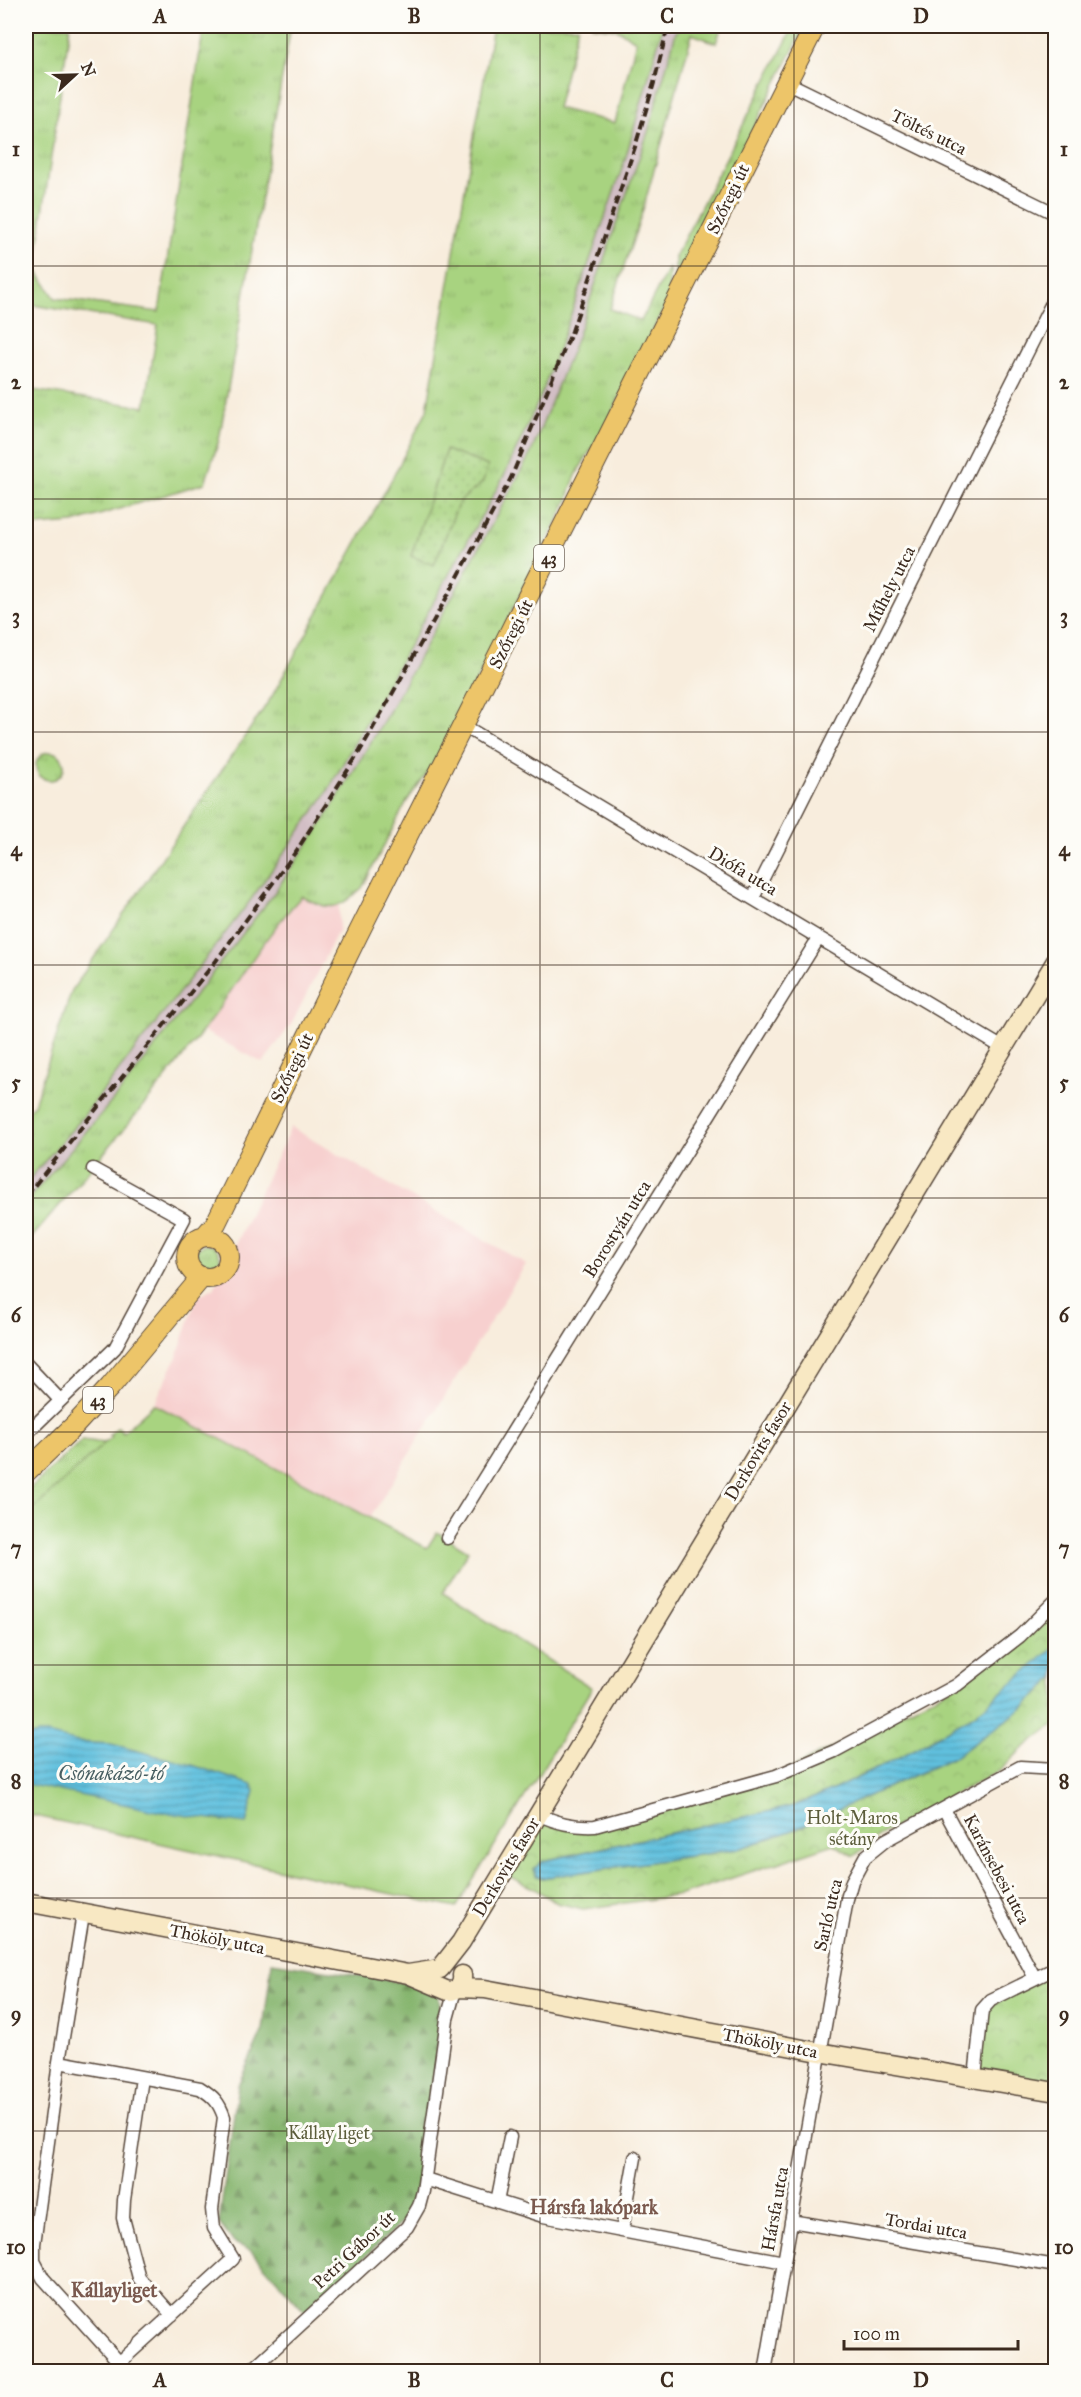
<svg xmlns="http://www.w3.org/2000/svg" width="1081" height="2397" font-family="'IM FELL Great Primer',serif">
	<defs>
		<pattern id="grass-tufts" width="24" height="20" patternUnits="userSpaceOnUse" patternTransform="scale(1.5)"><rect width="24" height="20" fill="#a8d380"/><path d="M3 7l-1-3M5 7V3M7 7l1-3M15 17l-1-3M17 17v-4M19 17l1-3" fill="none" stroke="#92b56e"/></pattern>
		<pattern id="forest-firs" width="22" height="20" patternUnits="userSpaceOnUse" patternTransform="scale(1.5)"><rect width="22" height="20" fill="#86b56e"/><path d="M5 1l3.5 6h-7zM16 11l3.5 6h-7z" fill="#6f935a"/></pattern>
		<pattern id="park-crowns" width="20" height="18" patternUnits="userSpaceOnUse" patternTransform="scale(1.5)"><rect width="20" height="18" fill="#a8d380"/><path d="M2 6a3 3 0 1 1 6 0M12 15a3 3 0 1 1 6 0" fill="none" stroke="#92b56e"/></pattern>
		<pattern id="garden-dots" width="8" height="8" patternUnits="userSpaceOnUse" patternTransform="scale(1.5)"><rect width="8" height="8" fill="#a8d380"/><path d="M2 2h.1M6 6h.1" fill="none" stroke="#92b56e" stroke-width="1.8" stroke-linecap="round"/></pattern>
		<pattern id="water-rules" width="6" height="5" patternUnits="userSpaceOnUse" patternTransform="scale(1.5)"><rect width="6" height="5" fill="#61c1df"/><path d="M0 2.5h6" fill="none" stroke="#519db4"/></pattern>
	</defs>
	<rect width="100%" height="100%" fill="#fdfcf7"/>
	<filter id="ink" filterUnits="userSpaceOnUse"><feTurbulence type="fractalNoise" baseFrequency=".0167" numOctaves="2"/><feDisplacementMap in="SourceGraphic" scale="12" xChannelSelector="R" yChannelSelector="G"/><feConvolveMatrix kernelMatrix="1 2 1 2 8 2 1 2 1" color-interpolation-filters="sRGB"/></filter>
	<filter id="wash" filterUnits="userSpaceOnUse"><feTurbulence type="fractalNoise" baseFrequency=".008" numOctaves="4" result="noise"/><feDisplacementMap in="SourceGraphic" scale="24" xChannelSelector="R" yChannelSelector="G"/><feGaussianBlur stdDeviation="1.35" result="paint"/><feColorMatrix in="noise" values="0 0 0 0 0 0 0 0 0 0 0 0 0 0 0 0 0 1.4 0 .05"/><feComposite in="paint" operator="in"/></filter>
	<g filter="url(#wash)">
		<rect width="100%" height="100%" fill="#f8eddd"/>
		<path fill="#f7d0cf" d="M302,896L319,906L331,907L339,905V929L292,1023L263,1063L203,1031L258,949L284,915Z
			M291,1127L526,1264L370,1518L154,1404L177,1357L197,1297L209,1290L214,1289Z"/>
		<path fill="#d2bec5" d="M663,26H683L676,32L648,132L577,337L531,453L390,710L325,819L272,896L124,1087L26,1202V1183L82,1118L247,905L326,794L504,476L539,400L568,323L625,160Z"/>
		<path fill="url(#grass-tufts)" stroke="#727e4f" stroke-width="1.5" d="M33,26H70L35,268L55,298L159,312L204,26H291L219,440L205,483L73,523L26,527V389L145,407L158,325L26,304V77Z
			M493,26H578L557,108L615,123L636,41L617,29L591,26H663L625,160L568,323L539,400L504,476L326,794L247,905L82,1118L26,1183V1113L34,1104L72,990L271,698L394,475L427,410Z
			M683,26H722L716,43L692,34L642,213L610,309L641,321L669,267V298L601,435C588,454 572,477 568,500L436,761L407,801L362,888C338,909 330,913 302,896C263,937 236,987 202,1032C146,1105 86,1175 26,1244V1202L124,1087L272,896L325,819L390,710L531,453L577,337L648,132L676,32Z
			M794,26H805L675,284V257Z
			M36 766a14 14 0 1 1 28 0a14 14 0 1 1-28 0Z
			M194 1258a13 13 0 1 1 26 0a13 13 0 1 1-26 0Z
			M82,1440L105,1443L26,1516V1492Z"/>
		<path fill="url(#forest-firs)" stroke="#607046" stroke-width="1.5" d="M272,1962L431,1987L439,1997L441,2020L419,2181L404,2220L306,2312L250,2250L234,2243L219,2223L238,2085L263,2030Z"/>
		<path fill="url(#park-crowns)" stroke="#727e4f" stroke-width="1.5" d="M1055,1600V1648L974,1715L904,1755L835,1789L794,1806L543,1861L534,1869L542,1878L738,1849L796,1829L956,1756L1023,1708L1055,1677V1724L1021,1750L1001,1770L885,1832L854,1856L834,1844L681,1895L583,1909L557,1903L535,1889L502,1873L537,1814L577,1827L776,1776L957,1685Z
			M1055,1968V2092L975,2078L982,2010Z"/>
		<path fill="url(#garden-dots)" stroke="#727e4f" stroke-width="1.5" d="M446,450L488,466L483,482L459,502L434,565L411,556Z"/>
		<path fill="#a8d380" stroke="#727e4f" stroke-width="1.5" d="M154,1404L427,1548L437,1532L468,1551L443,1593L592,1688L456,1908L26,1814V1516L111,1437L109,1435L118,1427L123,1432Z"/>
		<path fill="url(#water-rules)" stroke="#4e767e" stroke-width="1.5" d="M1055,1647V1677L1023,1708L956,1756L796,1829L738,1849L542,1878L536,1876L534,1869L543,1861L794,1806L835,1789L904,1755L974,1715Z
			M38,1734H47L78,1742L111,1744L192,1765L252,1785L255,1791L246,1824L161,1812L26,1784V1737Z"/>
	</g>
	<g filter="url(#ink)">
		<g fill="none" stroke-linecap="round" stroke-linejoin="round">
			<g stroke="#57473b" stroke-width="15">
				<path id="street" d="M786,82L1056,214
					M464,726L1003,1048
					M753,898L1056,295
					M26,1364L60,1400
					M26,1434L115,1348L184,1219L93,1169
					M447,1538L818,939
					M944,1809L1035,1978
					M537,1814C557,1823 573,1827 595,1826L776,1776L835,1751L957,1685L1020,1636L1056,1600
					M83,1914L59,2062L34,2244V2261L43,2278L128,2372
					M59,2062L200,2088C213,2096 219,2102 224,2117L212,2209L214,2228L233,2259L109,2372
					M142,2078L124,2200L123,2218L139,2278L172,2315
					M975,2078L982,2010L991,2000L1056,1968
					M425,2179L543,2216L784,2262
					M497,2202L510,2137
					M791,2221L1056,2266
					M622,2230L635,2158
					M249,2372L407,2227L419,2206L423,2191L447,2019L455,1990
					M765,2372L847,1899L852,1881L865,1857L886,1840L1020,1767L1056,1769"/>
			</g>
			<g stroke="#57473b" stroke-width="21">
				<path id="secondary" d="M26,1902L408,1974L448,1991C458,1991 463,1985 462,1975
					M408,1974L440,1969L461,1942L1056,961
					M458,1988L485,1989L819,2052L1056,2092"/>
			</g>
			<g stroke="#57473b" stroke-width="22">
				<path id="primary" d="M187 1257a21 21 0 1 1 42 0a21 21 0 1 1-42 0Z
					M205,1236L216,1223L357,936L815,26
					M26,1472L74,1426L110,1387L201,1278"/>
			</g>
			<use href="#street" stroke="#fff" stroke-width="12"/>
			<use href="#secondary" stroke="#f8e8c3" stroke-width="18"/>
			<use href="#primary" stroke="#edc569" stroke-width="20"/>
			<path stroke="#3b2a1e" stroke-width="4" stroke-dasharray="9 4.5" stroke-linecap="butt" d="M26,1196L216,961L297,850L360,751L452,588L511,478L572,331L635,147L654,83L668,26"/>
		</g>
	</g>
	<path fill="none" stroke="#3b2a1e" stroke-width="1.5" stroke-opacity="0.55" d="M287,26V2372M540,26V2372M794,26V2372M26,266H1056M26,499H1056M26,732H1056M26,965H1056M26,1198H1056M26,1432H1056M26,1665H1056M26,1898H1056M26,2131H1056"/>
	<g text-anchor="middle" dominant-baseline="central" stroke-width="6" stroke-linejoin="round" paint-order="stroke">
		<g fill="#fdfcf7" stroke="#75695f" stroke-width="1.5">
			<rect x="534" y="545" width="30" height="26" rx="4.5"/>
			<rect x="83" y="1387" width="30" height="26" rx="4.5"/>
		</g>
		<g font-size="16" font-weight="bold" fill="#3b2a1e">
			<text x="549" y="558">43</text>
			<text x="98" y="1400">43</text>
		</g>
		<g font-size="18" fill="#3b2a1e" stroke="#fdfcf7">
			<text transform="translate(929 132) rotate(26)">Töltés utca</text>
			<text transform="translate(728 199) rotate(-64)">Szőregi út</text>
			<text transform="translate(889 589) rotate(-63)">Műhely utca</text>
			<text transform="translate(511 634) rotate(-63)">Szőregi út</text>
			<text transform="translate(743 871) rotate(31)">Diófa utca</text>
			<text transform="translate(292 1068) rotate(-64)">Szőregi út</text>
			<text transform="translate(617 1229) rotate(-58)">Borostyán utca</text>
			<text transform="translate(758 1451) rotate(-59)">Derkovits fasor</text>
			<text transform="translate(506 1867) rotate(-59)">Derkovits fasor</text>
			<text transform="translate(997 1869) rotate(62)">Karánsebesi utca</text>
			<text transform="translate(828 1915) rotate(-77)">Sarló utca</text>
			<text transform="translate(217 1939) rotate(11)">Thököly utca</text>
			<text transform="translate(770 2043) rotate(11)">Thököly utca</text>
			<text transform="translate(775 2209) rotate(-80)">Hársfa utca</text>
			<text transform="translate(926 2226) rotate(10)">Tordai utca</text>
			<text transform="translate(354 2250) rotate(-43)">Petri Gábor út</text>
		</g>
		<g font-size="18" fill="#5c5d3b" stroke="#fdfcf7">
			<text x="852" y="1818">Holt-Maros<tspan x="852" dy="21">sétány</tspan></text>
			<text x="329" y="2133">Kállay liget</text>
		</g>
		<g font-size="20" font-style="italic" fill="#485f62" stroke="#fdfcf7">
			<text x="111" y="1773">Csónakázó-tó</text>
		</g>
		<g font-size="20" font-weight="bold" fill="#7a594e" stroke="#fdfcf7">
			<text x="594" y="2207">Hársfa lakópark</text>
			<text x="114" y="2290">Kállayliget</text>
		</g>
	</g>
	<rect width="1081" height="2397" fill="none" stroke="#fdfcf7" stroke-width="66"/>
	<g transform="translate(75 75) rotate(68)" stroke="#fdfcf7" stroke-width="4.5" paint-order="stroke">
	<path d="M0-4.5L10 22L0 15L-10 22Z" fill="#3b2a1e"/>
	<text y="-9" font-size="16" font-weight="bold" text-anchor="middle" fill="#3b2a1e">N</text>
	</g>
	<path d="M844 2340v9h174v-9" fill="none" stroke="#3b2a1e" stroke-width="3"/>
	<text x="853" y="2340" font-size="18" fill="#3b2a1e" stroke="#fdfcf7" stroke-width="4.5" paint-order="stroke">100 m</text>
	<rect x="33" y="33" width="1015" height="2331" fill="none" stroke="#3b2a1e" stroke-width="2"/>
	<g font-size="20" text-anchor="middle" font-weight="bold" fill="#3b2a1e">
		<text x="160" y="23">A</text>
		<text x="414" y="23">B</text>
		<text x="667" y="23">C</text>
		<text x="921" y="23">D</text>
		<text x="16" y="156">1</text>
		<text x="1064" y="156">1</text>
		<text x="16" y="389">2</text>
		<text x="1064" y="389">2</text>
		<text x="16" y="623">3</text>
		<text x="1064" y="623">3</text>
		<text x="16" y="856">4</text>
		<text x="1064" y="856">4</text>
		<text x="16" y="1089">5</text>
		<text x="1064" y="1089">5</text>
		<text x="16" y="1322">6</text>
		<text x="1064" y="1322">6</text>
		<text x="16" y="1555">7</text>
		<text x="1064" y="1555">7</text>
		<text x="16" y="1788">8</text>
		<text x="1064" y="1788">8</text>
		<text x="16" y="2021">9</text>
		<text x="1064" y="2021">9</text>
		<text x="16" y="2254">10</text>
		<text x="1064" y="2254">10</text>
		<text x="160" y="2387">A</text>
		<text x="414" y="2387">B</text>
		<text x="667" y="2387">C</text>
		<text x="921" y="2387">D</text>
	</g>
</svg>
